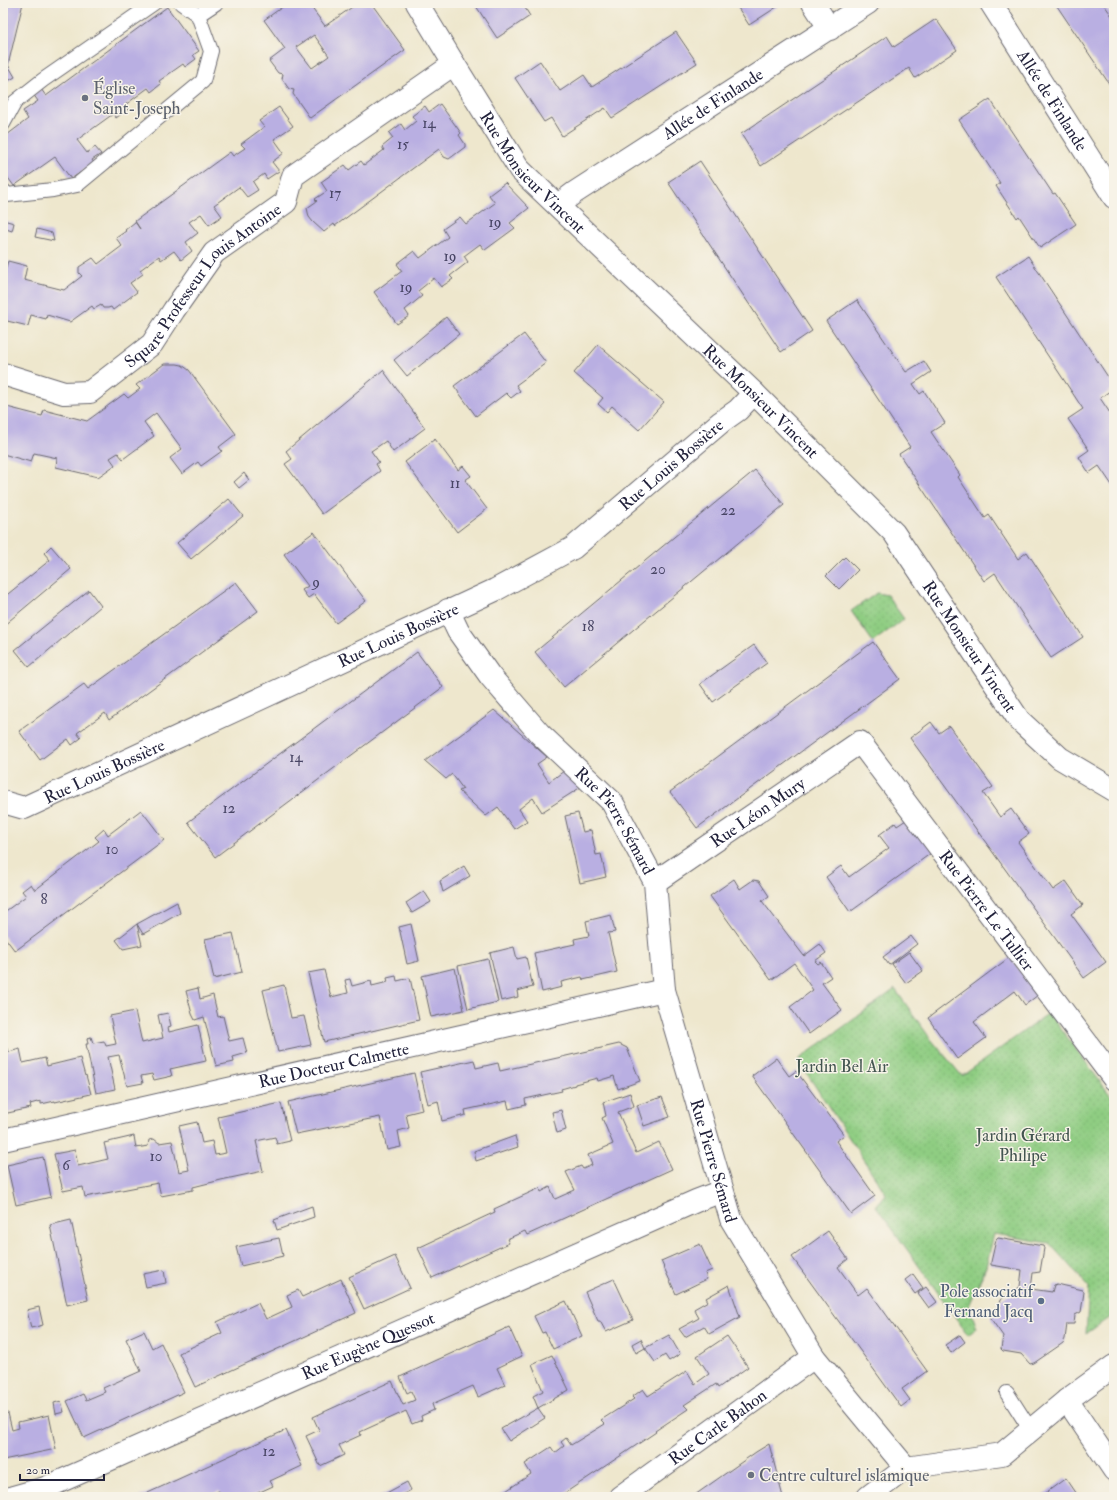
<svg xmlns="http://www.w3.org/2000/svg" width="1117" height="1500" font-family="'IM FELL Double Pica',serif">
	<defs>
		<pattern id="park-dots" width="8" height="8" patternUnits="userSpaceOnUse"><rect width="8" height="8" fill="#8fcd82"/><path d="M2 2h.1M6 6h.1" fill="none" stroke="#7bb071" stroke-width="1.8" stroke-linecap="round"/></pattern>
	</defs>
	<rect width="100%" height="100%" fill="#f7f3e8"/>
	<filter id="ink" filterUnits="userSpaceOnUse"><feTurbulence type="fractalNoise" baseFrequency=".025" numOctaves="2"/><feDisplacementMap in="SourceGraphic" scale="8" xChannelSelector="R" yChannelSelector="G"/><feConvolveMatrix kernelMatrix="1 2 1 2 8 2 1 2 1" color-interpolation-filters="sRGB"/></filter>
	<filter id="wash" filterUnits="userSpaceOnUse"><feTurbulence type="fractalNoise" baseFrequency=".012" numOctaves="4" result="noise"/><feDisplacementMap in="SourceGraphic" scale="16" xChannelSelector="R" yChannelSelector="G"/><feGaussianBlur stdDeviation="0.9" result="paint"/><feColorMatrix in="noise" values="0 0 0 0 0 0 0 0 0 0 0 0 0 0 0 0 0 1.4 0 .05"/><feComposite in="paint" operator="in"/></filter>
	<g filter="url(#wash)">
		<rect width="100%" height="100%" fill="#eee7cd"/>
		<path fill="url(#park-dots)" stroke="#58785e" d="M877,593L887,595L904,619L873,642L851,611Z
			M895,989L930,1038L962,1076L1049,1013L1114,1100V1314L1086,1334L1089,1287L1049,1243L994,1234L986,1267L969,1306L977,1328L968,1335L876,1206L886,1194L798,1060Z"/>
		<g id="blocks">
			<path fill="#b9afe2" fill-rule="evenodd" d="M3,3H23L8,65L15,77L3,84Z
				M288,3H308L325,26L358,3H371L405,50L310,118L293,94L294,90L289,89L282,79L283,74L278,73L269,61L285,49L264,20ZM314,35L329,56L312,68L296,47Z
				M474,3H522L530,16L497,38Z
				M735,3H783L749,25Z
				M1055,3H1103L1114,19V91Z
				M167,7L199,51L193,55L196,59L185,67L183,64L159,81L161,84L151,92L148,88L125,105L128,109L116,118L113,114L77,140L87,153L95,147L101,154L92,160L94,163L71,179L55,157L14,186L3,171V138L28,119L23,111L38,101L33,94L41,89L46,96Z
				M936,19L957,50L915,78L909,68L761,166L741,134L887,36L894,47Z
				M676,32L697,63L612,118L605,108L562,136L551,118L544,122L515,78L540,61L560,91L584,75L592,87Z
				M990,99L1053,194L1055,193L1076,224L1040,248L1019,216L1017,218L996,186L1000,183L959,120Z
				M440,104L461,133L459,135L465,144V147L449,159L444,157L439,149L335,226L334,224L324,232L313,222L309,217L307,208L317,201L315,199L327,191L321,182L345,165L349,170L361,161L364,165L384,150L382,147L393,138L389,133L401,124L405,130L416,121L412,116L425,106L429,112Z
				M279,107L293,126L274,139L284,153L272,162L279,171L267,179L264,174L253,182L258,190L247,197L239,187L214,205L222,216L209,225L201,214L189,222L198,233L186,242L192,251L181,260L174,251L161,260L159,256L140,270L143,274L130,283L137,292L113,310L111,307L108,308H103L101,305L94,309L92,306L70,322L47,315L46,319L31,315L28,326L3,320V277L8,261L27,266L24,280L64,290L82,276L79,273V267L93,258L98,264L122,246L116,238L126,231L125,230L135,222L140,229L135,221L230,152L233,156L245,148L241,144L264,127L259,121Z
				M700,161L812,331L781,352L668,182Z
				M505,183L529,208L510,223L515,228L485,250L480,244L464,256L468,262L450,276L453,279L441,287L434,278L418,291L422,296L405,310L409,316L397,324L374,292L402,271L397,264L414,251L420,258L448,237L443,229L460,217L466,224L495,203L489,195Z
				M3,220L14,223L12,231L3,228Z
				M37,229L52,233L54,241L35,237Z
				M1028,256L1114,386V388L1100,398L1114,419V488L1099,466L1089,473L1079,457L1089,450L1068,419L1083,409L996,277Z
				M857,300L906,372L924,361L931,372L913,384L920,394L924,391L945,423L931,432L960,475L958,477L985,518L989,515L1018,559L1027,552L1083,637L1051,658L995,573L984,581L899,454L910,447L826,321Z
				M446,317L459,334L407,376L394,360Z
				M524,334L546,363L516,385L520,391L511,398L506,393L476,416L454,386Z
				M598,345L664,402L639,430L612,406L607,412L598,404L603,398L574,373Z
				M164,364H177L182,365L189,370L236,434L219,447L222,451L201,466L198,462L182,474L170,458L182,449L156,413L144,422L154,436L123,459L118,453L110,458L115,465L98,477L56,467L57,458L34,453L31,462L3,454V406L42,416L44,410L87,421L124,394L128,398L140,389L136,385Z
				M383,370L425,428L393,452L386,441L371,451L379,462L376,464L380,471L322,514L285,464L292,459L286,451Z
				M435,439L458,470L463,466L471,476L465,480L487,509L457,532L405,462Z
				M755,470L784,505L564,687L535,652Z
				M244,473L249,480L239,488L234,482Z
				M229,499L243,516L191,559L177,543Z
				M314,532L366,601L336,623L314,594L308,598L302,590L308,586L284,554Z
				M51,546L71,569L3,626V598L50,560L44,553Z
				M845,557L858,570L839,589L826,576Z
				M236,582L258,611L109,720L105,713L77,733L81,738L72,745L68,739L40,760L19,731L84,684L88,689Z
				M89,590L101,606L29,667L15,650Z
				M873,642L900,679L697,828L670,792Z
				M754,645L767,663L713,702L700,684Z
				M417,652L443,687L215,857L188,822Z
				M494,710L547,757L537,764L549,782L564,771L581,787L542,812L533,798L519,809L527,821L514,829L498,807L486,816L459,791L463,789L452,774L446,779L425,761Z
				M931,722L939,733L949,726L993,787L983,793L1000,817L1011,809L1029,834L1018,842L1053,890L1066,881L1083,905L1071,914L1106,962L1084,978L910,738Z
				M141,810L164,840L15,951L3,935V913L26,896L22,891L31,884L35,890L99,841L95,837L104,829L108,835Z
				M578,813L583,832L591,830L596,855L601,854L606,877L580,883L565,816Z
				M909,818L934,851L850,912L826,877L841,866L849,877L889,848L879,835L895,823L897,826Z
				M464,866L470,876L443,892L440,881Z
				M734,879L740,889L753,880L759,881L769,896L762,901L804,956L820,944L826,953L815,961L818,964L821,962L831,977L822,983L842,1010L809,1034L790,1007L813,990L794,963L771,980L710,896Z
				M424,891L431,902L412,913L406,903Z
				M177,902L180,913L143,934L137,924Z
				M611,915L615,932L608,933L617,972L583,980L582,977L561,982L562,987L542,992L534,953L575,944L574,939L589,936L586,921Z
				M137,924L142,945L123,949L116,940Z
				M411,924L419,961L407,964L399,927Z
				M233,933L242,972L214,979L205,939Z
				M911,936L917,944L889,965L883,957Z
				M514,947L517,959L526,957L533,987L517,991L518,997L501,1001L490,953Z
				M909,952L923,971L906,983L892,964Z
				M1010,957L1038,995L1025,1005L1015,991L974,1022L986,1038L957,1059L928,1018Z
				M488,959L498,1002L468,1009L458,966Z
				M455,968L464,1010L431,1017L422,976Z
				M324,970L331,997L348,993L345,980L350,979L352,986L371,981L372,986L388,982L387,978L396,976L397,981L410,978L419,1020L324,1042L308,973Z
				M284,985L291,1018L304,1016L311,1045L278,1052L263,990Z
				M198,988L200,999L213,995L218,1017L223,1016L229,1041L243,1038L247,1053L233,1057L234,1062L216,1066L204,1017L195,1020L192,1014L186,991Z
				M135,1011L142,1043L163,1038L158,1015L168,1013L171,1026L168,1027L169,1032L198,1025L206,1061L170,1069L172,1076L154,1080L152,1074L141,1076L143,1083L127,1086L119,1055L108,1057L115,1089L96,1093L86,1044H88L87,1038L91,1037L93,1043L104,1041L106,1046L116,1044L110,1016Z
				M619,1044L627,1048L640,1081L618,1089L614,1076L598,1081L597,1078L575,1084V1085L561,1089L562,1091L525,1099L526,1105L509,1109L507,1101L465,1110L466,1115L442,1121L438,1101L428,1104L420,1072L474,1060L476,1068L498,1063L500,1071Z
				M8,1049L9,1052L20,1049L23,1063L45,1058L47,1066L80,1058L85,1076L86,1075L91,1094L55,1102V1101L41,1104V1101L30,1104L31,1108L3,1114V1050Z
				M776,1058L789,1076L796,1071L844,1135L836,1141L875,1196L851,1214L752,1076Z
				M414,1073L422,1110L406,1114L409,1128L398,1131L401,1147L387,1150L380,1117L296,1134L288,1102Z
				M630,1093L634,1106L618,1112L636,1153L659,1142L672,1169L527,1235L525,1231L507,1239L509,1243L432,1278L418,1248L495,1212L494,1209L540,1188L541,1192L550,1187L555,1199L575,1190L566,1172L581,1166L583,1169L592,1165L588,1155L613,1144L602,1118L606,1116L603,1102Z
				M662,1097L670,1117L644,1126L637,1105Z
				M281,1103L290,1141L277,1144L275,1137L256,1141L263,1171L221,1180L193,1187V1190L161,1196L158,1183L85,1197L83,1187L63,1191L54,1154L75,1150L78,1166L108,1159L104,1143L134,1136L136,1148L148,1146L149,1140L154,1139L159,1143L172,1141L179,1172L189,1170L179,1126L197,1122L202,1143L212,1141L215,1155L226,1153L218,1117Z
				M561,1110L566,1130L557,1133L552,1112Z
				M515,1136L518,1147L476,1161L474,1151Z
				M43,1157L51,1197L16,1205L7,1165Z
				M312,1206L314,1217L277,1230L274,1220Z
				M71,1220L88,1300L67,1305L50,1225Z
				M828,1231L848,1259L838,1267L858,1295L867,1288L927,1371L902,1389L910,1400L901,1407L792,1257Z
				M279,1238L283,1256L241,1266L236,1247Z
				M998,1238L1043,1246L1044,1248L1040,1272L1033,1273L1031,1289L1052,1292L1054,1285L1057,1284L1083,1290L1084,1292L1081,1312L1075,1315L1074,1324H1067L1065,1339L1063,1343L1034,1363L1030,1364L1021,1354L1003,1351L1001,1349L1003,1336L991,1319V1315L1001,1307L999,1304L1000,1300L1020,1287L1022,1270L991,1265V1262L996,1240Z
				M700,1244L712,1270L705,1273L707,1279L676,1294L661,1261Z
				M395,1256L410,1288L364,1309L349,1277Z
				M164,1270L166,1283L146,1287L143,1274Z
				M913,1274L923,1288L915,1294L905,1280Z
				M341,1279L356,1313L195,1387L179,1353L222,1333L217,1322L258,1303L266,1319L292,1307L287,1295L298,1290L302,1297Z
				M614,1279L633,1320L606,1332L600,1321H598L585,1292Z
				M729,1285L740,1317L709,1334L704,1326L685,1337L679,1329L699,1318L694,1309L708,1301L706,1298Z
				M926,1287L937,1302L929,1308L918,1293Z
				M566,1301L582,1336L553,1349L545,1332L542,1333L534,1316Z
				M39,1307L43,1325L31,1328L27,1310Z
				M509,1327L522,1356L497,1368L505,1385L478,1397L473,1386L432,1404L434,1410L421,1416L422,1420L412,1424L406,1411L360,1432L361,1435L339,1445L344,1455L320,1466L306,1436L319,1430L313,1417L392,1381L403,1405L415,1400L411,1391L407,1393L400,1377Z
				M144,1331L152,1348L161,1343L184,1392L84,1438L67,1401L83,1394L86,1400L105,1392L103,1388L141,1371L126,1339Z
				M669,1335L680,1354L669,1361L665,1355L655,1362L645,1348L636,1353L632,1344L641,1339L645,1348Z
				M960,1335L965,1342L951,1353L945,1345Z
				M727,1336L748,1367L718,1388L716,1384L684,1405L688,1409L655,1431L656,1432L559,1497H497L531,1474L525,1464L551,1447L555,1453L564,1446L561,1442L566,1438L571,1445L605,1424L601,1420L634,1399L632,1397L643,1389L648,1396L687,1371L695,1384L709,1374L697,1356Z
				M552,1355L569,1390L538,1408L533,1396L543,1391L532,1364Z
				M61,1401L64,1412L56,1414L54,1403Z
				M538,1408L545,1418L509,1441L501,1429Z
				M8,1413L12,1430L19,1428L18,1422L49,1415L56,1449L3,1460V1414Z
				M286,1430L302,1466L270,1481L273,1486L249,1497H222L219,1491L206,1497H139Z
				M769,1444L783,1497H692L756,1452Z
				M1066,1478L1079,1497H1040Z
				M407,1482L411,1490L398,1497H379Z"/>
		</g>
	</g>
	<g filter="url(#ink)">
		<use href="#blocks" fill-opacity="0" stroke="#69676e" stroke-width="1"/>
		<g fill="none" stroke-linecap="round" stroke-linejoin="round">
			<g stroke="#69676e" stroke-width="16">
				<path id="service" d="M198,15L216,3
					M3,124L15,102L43,80L154,3
					M3,190L7,195L53,190L77,185L203,81L211,51L198,15L181,3
					M1007,1393L1030,1429"/>
			</g>
			<g stroke="#69676e" stroke-width="24">
				<g id="minor">
					<path id="s1" d="M417,3L454,64L520,170L754,393L894,533L1019,720L1060,758L1114,790"/>
					<path d="M813,3L830,29"/>
					<path id="s2" d="M991,3L1114,197"/>
					<path id="s3" d="M558,205L574,193L868,3"/>
					<path id="s4" d="M3,374L64,393L90,392L152,344L174,310L214,253L286,202L293,176L454,64"/>
					<path id="s5" d="M448,610L458,631L490,676L540,734L612,802L655,882L664,990L731,1219L814,1357L906,1468L1002,1454L1067,1400L1114,1470"/>
					<path id="s6" d="M3,802L24,808L495,590L573,548L721,422L738,410L754,393"/>
					<path id="s7" d="M655,882L860,742L1114,1079"/>
					<path id="s8" d="M3,1140L664,990"/>
					<path d="M1067,1400L1114,1366"/>
					<path id="s9" d="M13,1497L45,1488L696,1201L722,1191"/>
					<path id="s10" d="M620,1497L814,1357"/>
					<path d="M868,1497L906,1468"/>
				</g>
			</g>
			<use href="#service" stroke="#fff" stroke-width="14"/>
			<use href="#minor" stroke="#fff" stroke-width="22"/>
		</g>
	</g>
	<g fill="#6b7280" stroke="#f7f3e8" stroke-width="1.5">
		<circle cx="85" cy="98" r="4"/>
		<circle cx="751" cy="1475" r="4"/>
	</g>
	<circle fill="#5c6f8a" stroke="#f7f3e8" stroke-width="1.5" cx="1041" cy="1301" r="4"/>
	<g text-anchor="middle" dominant-baseline="central" stroke-width="3" stroke-linejoin="round" paint-order="stroke">
		<g font-size="15" fill="#484565">
			<text x="429" y="123">14</text>
			<text x="403" y="144">15</text>
			<text x="335" y="193">17</text>
			<text x="495" y="222">19</text>
			<text x="450" y="256">19</text>
			<text x="406" y="287">19</text>
			<text x="455" y="483">11</text>
			<text x="728" y="510">22</text>
			<text x="658" y="569">20</text>
			<text x="316" y="582">9</text>
			<text x="588" y="626">18</text>
			<text x="296" y="757">14</text>
			<text x="229" y="808">12</text>
			<text x="112" y="849">10</text>
			<text x="44" y="899">8</text>
			<text x="156" y="1156">10</text>
			<text x="66" y="1165">6</text>
			<text x="269" y="1451">12</text>
		</g>
		<g font-size="17" fill="#5b616d" stroke="#f7f3e8" text-anchor="start">
			<text x="93" y="88">Église<tspan x="93" dy="20">Saint-Joseph</tspan></text>
			<text x="759" y="1475">Centre culturel islamique</text>
		</g>
		<g font-size="17" fill="#22223b" stroke="#f7f3e8">
			<text stroke="none"><textPath href="#s2" startOffset="115">Allée de Finlande</textPath></text>
			<text stroke="none"><textPath href="#s3" startOffset="185">Allée de Finlande</textPath></text>
			<text stroke="none"><textPath href="#s1" startOffset="206">Rue Monsieur Vincent</textPath></text>
			<text stroke="none"><textPath href="#s4" startOffset="247">Square Professeur Louis Antoine</textPath></text>
			<text stroke="none"><textPath href="#s1" startOffset="530">Rue Monsieur Vincent</textPath></text>
			<text stroke="none"><textPath href="#s6" startOffset="758">Rue Louis Bossière</textPath></text>
			<text stroke="none"><textPath href="#s6" startOffset="434">Rue Louis Bossière</textPath></text>
			<text stroke="none"><textPath href="#s1" startOffset="854">Rue Monsieur Vincent</textPath></text>
			<text stroke="none"><textPath href="#s6" startOffset="110">Rue Louis Bossière</textPath></text>
			<text stroke="none"><textPath href="#s7" startOffset="124">Rue Léon Mury</textPath></text>
			<text stroke="none"><textPath href="#s5" startOffset="271">Rue Pierre Sémard</textPath></text>
			<text stroke="none"><textPath href="#s7" startOffset="459">Rue Pierre Le Tullier</textPath></text>
			<text stroke="none"><textPath href="#s8" startOffset="339">Rue Docteur Calmette</textPath></text>
			<text stroke="none"><textPath href="#s5" startOffset="631">Rue Pierre Sémard</textPath></text>
			<text stroke="none"><textPath href="#s9" startOffset="386">Rue Eugène Quessot</textPath></text>
			<text stroke="none"><textPath href="#s10" startOffset="120">Rue Carle Bahon</textPath></text>
		</g>
		<g font-size="17" fill="#435550" stroke="#f7f3e8">
			<text x="842" y="1066">Jardin Bel Air</text>
			<text x="1023" y="1135">Jardin Gérard<tspan x="1023" dy="20">Philipe</tspan></text>
		</g>
		<g font-size="17" fill="#4e5e75" stroke="#f7f3e8" text-anchor="end">
			<text x="1033" y="1291">Pole associatif<tspan x="1033" dy="20">Fernand Jacq</tspan></text>
		</g>
	</g>
	<rect width="1117" height="1500" fill="none" stroke="#f7f3e8" stroke-width="16"/>
	<path d="M20 1474v6h84v-6" fill="none" stroke="#22223b" stroke-width="2"/>
	<text x="26" y="1474" font-size="12" fill="#22223b" stroke="#f7f3e8" stroke-width="3" paint-order="stroke">20 m</text>
</svg>
